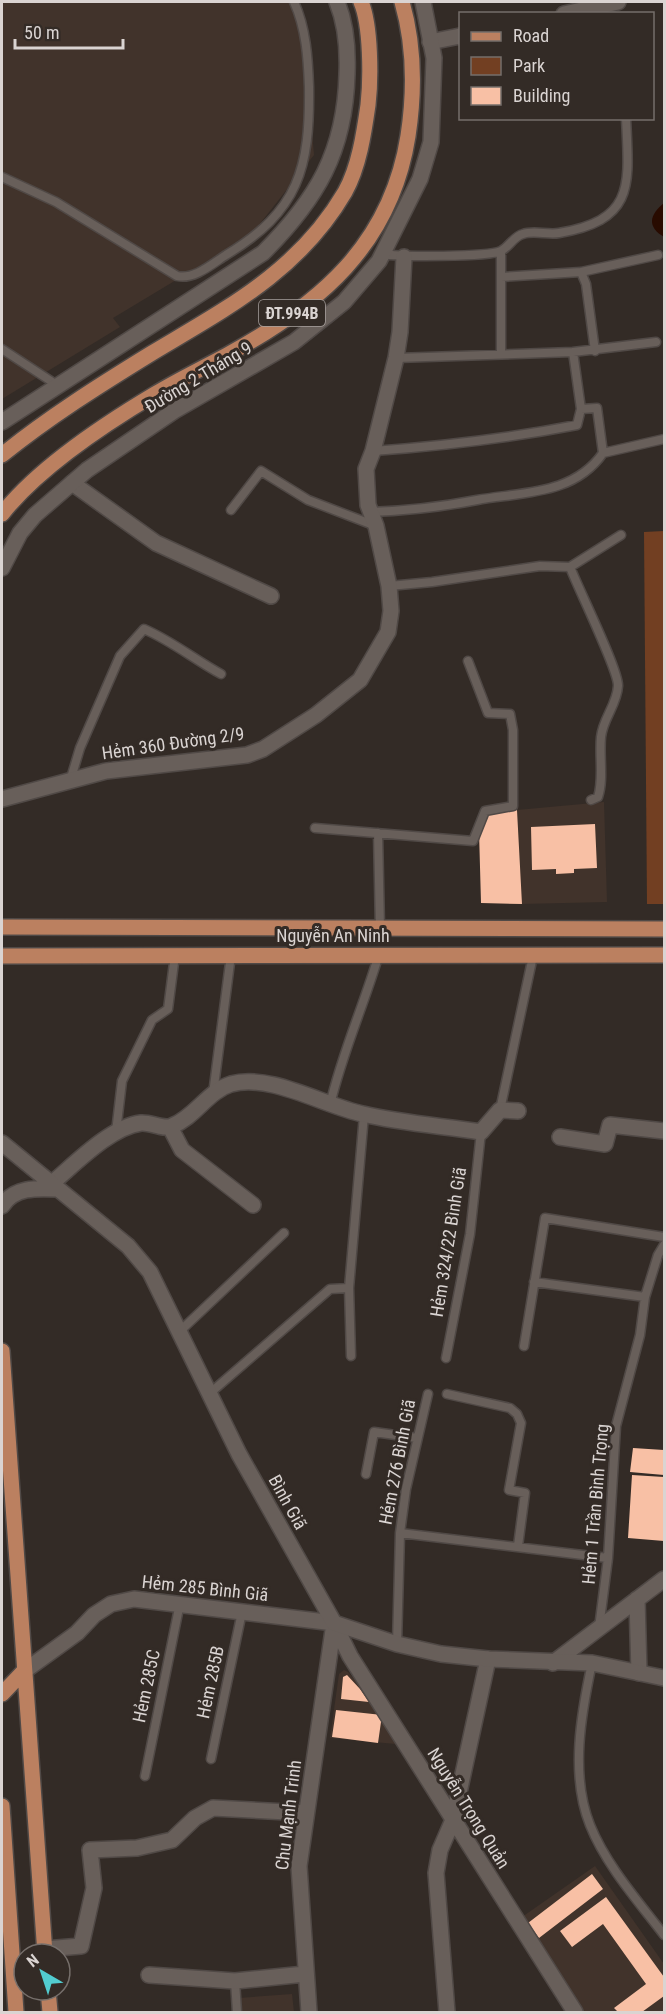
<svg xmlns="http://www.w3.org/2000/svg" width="666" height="2014" font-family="'Roboto Condensed',sans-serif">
	<rect width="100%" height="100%" fill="#332b26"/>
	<path fill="#41332b" d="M2,2H293L303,28L314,155L251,235L113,318L120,327L2,399Z
		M604,802L607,902L522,904L517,810Z
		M344,1670L348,1672L372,1701L396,1744L330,1738L339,1674Z
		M595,1866L664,1964V2012H585L522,1917Z
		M292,1994L294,2012H240L239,1998Z"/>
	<path fill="#723f22" d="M664,531V904H647L644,532Z"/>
	<path fill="#280b00" d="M664,203V237C647,227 649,215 664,203Z"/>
	<path fill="#f8c0a5" d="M517,810L522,904L481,903L479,831L486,813Z
		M595,824L597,868L574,869V873L556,874V869L532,870L531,827Z
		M633,1448L664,1450V1475L630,1472Z
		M632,1475L664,1477V1541L628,1538Z
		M347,1675L360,1689L369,1702L341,1699L343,1677Z
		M336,1710L382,1715L378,1743L332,1737Z
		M592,1874L603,1889L539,1938L528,1923Z
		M606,1897L664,1977V1996L642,2012H618L614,2008L646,1984L603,1924L572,1947L560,1931Z"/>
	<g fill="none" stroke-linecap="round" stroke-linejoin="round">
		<g stroke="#504946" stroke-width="11">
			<path id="service" d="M2,177L56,202L177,276C194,280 212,264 226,255C299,211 310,168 309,87C308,58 306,28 294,2
				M501,251V354
				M383,254C400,257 487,257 501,251C509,247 514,236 523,234C533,230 548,235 559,233C636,220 629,184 626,118
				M581,272L586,284L595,351
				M501,277L581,272L658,255
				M2,349L57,385
				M573,352L581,409
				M396,358L573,352L656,342
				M603,453L664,439
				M231,510L261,471L308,500L376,526
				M370,512C407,511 441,507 477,500C522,492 574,495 603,453L597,408L581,409L577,425C510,438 442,446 373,451
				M570,567C578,588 619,671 618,686C617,705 603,718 601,737C599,757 604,779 598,797L591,800
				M389,586L432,582L540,566L570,567L621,535
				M71,778L80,748L120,656L144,629C172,641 195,660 221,674
				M315,828L473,841L485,811L513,806V730L510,714L488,713L468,661
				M378,833L380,929
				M213,1094L231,955
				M330,1105C342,1053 364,1005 379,954
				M500,1110L533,956
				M116,1132L122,1081L152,1020L168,1009L175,955
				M534,1282L645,1297
				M179,1332L284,1233
				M524,1346L545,1218L664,1237
				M351,1356L349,1288L364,1115
				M446,1358L470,1234L481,1132
				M209,1394L330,1289L349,1288
				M447,1394L510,1408L517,1414L521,1423L509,1490L525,1493L518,1546
				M366,1474L374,1432L417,1438
				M400,1533L608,1558
				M599,1628L608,1558L616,1426L640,1335L645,1297L658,1255L664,1245
				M397,1644L400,1533L406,1489L428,1394
				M592,1663C581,1714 570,1775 590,1825C606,1865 638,1901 664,1935
				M211,1759L242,1612
				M145,1776L180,1603
				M235,1981L237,2012"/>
		</g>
		<g stroke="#504946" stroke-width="18">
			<path id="minor" d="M564,14L618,2
				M430,42L460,36
				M72,483L156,543L271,596
				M2,799L106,771L247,755L263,749L316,715L360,680L388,632L391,611L389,586L376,526L368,505L366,469L373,451L396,358L400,332L404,257
				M170,1127L182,1150L253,1205
				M560,1137L605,1144L610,1125L664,1131
				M51,1184C74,1165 110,1127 141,1123C151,1122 163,1130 172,1126C195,1117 208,1091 231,1084C271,1073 324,1106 363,1114C401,1123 442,1126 481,1132L500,1110L518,1111
				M637,1599L639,1673
				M334,1623L350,1656L575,2012
				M553,1663L664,1579
				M23,1672L77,1633L94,1615L111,1604L134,1599L334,1623
				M45,1949L81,1946L94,1888L90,1850L137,1848L172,1840L195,1818L213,1808L306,1813
				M149,1975L235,1981L305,1974
				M309,2012L299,1866L334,1623
				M447,2012L436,1873L440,1850L453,1820L488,1659"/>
		</g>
		<g stroke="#504946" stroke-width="18">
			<path id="tertiary" d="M2,1143L128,1246L150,1272L239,1454L334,1623L397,1644L441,1654L488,1659L592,1663L664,1678
				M2,1206C14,1187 36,1188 57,1189"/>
		</g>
		<g stroke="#504946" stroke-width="18">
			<path id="secondary" d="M2,422L263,253C317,199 345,152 347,74C348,50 346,24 337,2
				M2,568L20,533L35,515L87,470L174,411L294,342L344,302L379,261L420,179L431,142L434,58L423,2"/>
		</g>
		<g stroke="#504946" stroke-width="18">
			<path id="primary" d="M2,455C49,417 100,385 152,353C227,308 299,271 345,192C359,167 364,133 368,105C371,79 371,25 361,2
				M2,514C39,467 103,425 155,394C178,380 203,368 227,355C319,305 391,245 408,136C415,90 415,47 402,2
				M2,927L664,929
				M2,956L664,955
				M2,1351L45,1954
				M2,1694L23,1672
				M2,1806L16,2012
				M48,1990L50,2012"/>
		</g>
		<use href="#service" stroke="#685f5a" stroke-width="8"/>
		<use href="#minor" stroke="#685f5a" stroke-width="15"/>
		<use href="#tertiary" stroke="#685f5a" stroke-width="15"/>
		<use href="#secondary" stroke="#685f5a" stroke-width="15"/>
		<use href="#primary" stroke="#bb8060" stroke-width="15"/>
	</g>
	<g text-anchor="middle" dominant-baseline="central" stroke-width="6" stroke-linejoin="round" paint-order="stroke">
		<rect fill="#332b26" stroke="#a8a19e" stroke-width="1.5" x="259" y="300" width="66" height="26" rx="4.5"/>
		<g font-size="16" font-weight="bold" fill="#dad4d2">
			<text x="292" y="313">ĐT.994B</text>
		</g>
		<g font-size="18" fill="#dad4d2" stroke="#332b26">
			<text transform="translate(198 377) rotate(-31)">Đường 2 Tháng 9</text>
			<text transform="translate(173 743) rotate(-8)">Hẻm 360 Đường 2/9</text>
			<text x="333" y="935">Nguyễn An Ninh</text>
			<text transform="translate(448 1242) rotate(-81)">Hẻm 324/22 Bình Giã</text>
			<text transform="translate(397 1462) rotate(-79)">Hẻm 276 Bình Giã</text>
			<text transform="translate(288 1502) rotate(61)">Bình Giã</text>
			<text transform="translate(595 1504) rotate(-85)">Hẻm 1 Trần Bình Trọng</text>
			<text transform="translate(205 1588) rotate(6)">Hẻm 285 Bình Giã</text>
			<text transform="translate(210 1682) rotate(-78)">Hẻm 285B</text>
			<text transform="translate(146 1686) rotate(-78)">Hẻm 285C</text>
			<text transform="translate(469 1808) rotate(58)">Nguyễn Trọng Quản</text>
			<text transform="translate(288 1815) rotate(-83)">Chu Mạnh Trinh</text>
		</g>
	</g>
	<rect width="666" height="2014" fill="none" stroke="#dad4d2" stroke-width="6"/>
	<rect x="459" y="12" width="195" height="108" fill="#332b26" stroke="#766f6b" stroke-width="1.5"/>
	<rect x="471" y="32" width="30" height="9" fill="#bb8060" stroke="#766f6b" stroke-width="1.5"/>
	<text x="513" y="42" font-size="18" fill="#dad4d2">Road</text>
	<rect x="471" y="57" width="30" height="18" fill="#723f22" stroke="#766f6b" stroke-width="1.5"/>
	<text x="513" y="72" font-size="18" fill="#dad4d2">Park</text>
	<rect x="471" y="87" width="30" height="18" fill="#f8c0a5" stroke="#766f6b" stroke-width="1.5"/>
	<text x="513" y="102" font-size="18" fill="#dad4d2">Building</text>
	<g transform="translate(42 1972) rotate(321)"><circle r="28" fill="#332b26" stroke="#766f6b" stroke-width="1.5"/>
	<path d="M0-4.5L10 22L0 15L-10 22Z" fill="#52ccd0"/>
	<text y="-9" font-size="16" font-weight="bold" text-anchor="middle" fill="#dad4d2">N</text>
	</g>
	<path d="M15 39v9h108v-9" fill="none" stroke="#dad4d2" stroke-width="3"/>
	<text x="24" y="39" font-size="18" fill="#dad4d2" stroke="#332b26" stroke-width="4.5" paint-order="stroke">50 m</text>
</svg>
